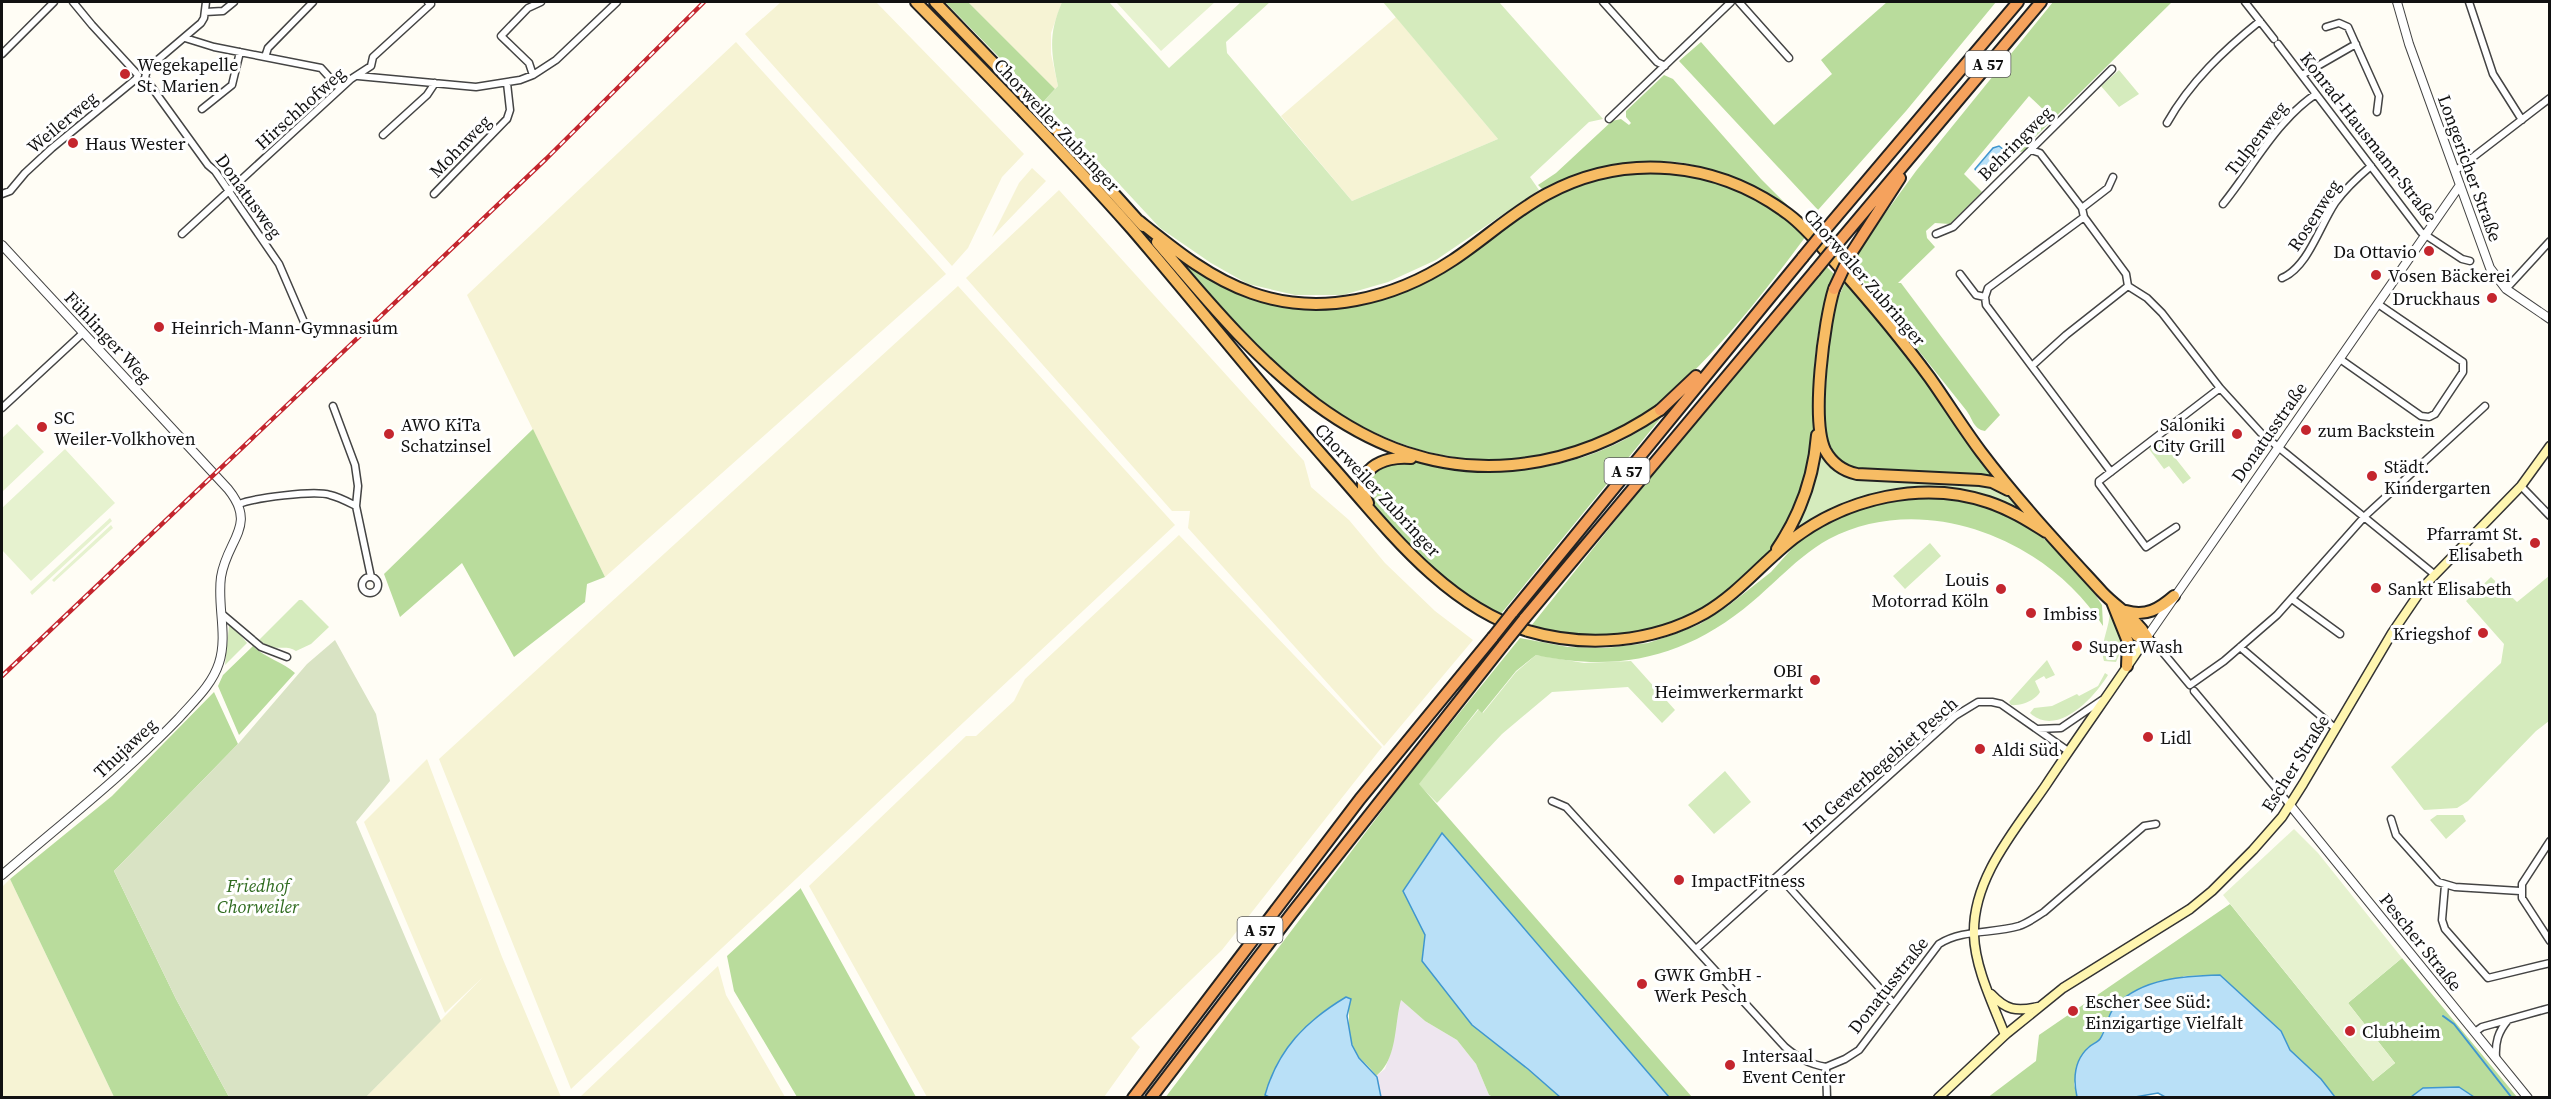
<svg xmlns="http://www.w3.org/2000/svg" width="2551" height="1099" font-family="'Source Serif 4',serif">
	<rect width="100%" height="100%" fill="#fffdf5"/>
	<path fill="#eee6ef" d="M1400,999L1425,1021L1457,1040L1476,1064L1489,1095L1493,1097H1380L1376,1076L1385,1069L1391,1052Z"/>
	<path fill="#f6f3d4" d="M781,2H876L1024,154L1002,177L968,248L952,266L745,34Z
		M968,2H1062L1051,33V54L1058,86L1055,89Z
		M1396,17L1498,139L1352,201L1281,116Z
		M736,42L946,274L605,577L467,295Z
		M1032,168L1046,181L992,237L1019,183Z
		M1059,190L1304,461L1311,487L1349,520L1385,563L1435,611L1473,640L1384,746L1188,528L1190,511H1172L966,278Z
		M958,286L1175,525L571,1089L439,759Z
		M1179,535L1382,747L1222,950L1131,1038L1140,1047L1104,1097H927L809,886L966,736H976L1014,701L1025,679Z
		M427,759L502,957L561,1097H366L483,977L445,1013L364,822Z
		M10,879L114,1097L2,1098V887Z
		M718,966L726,995L785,1097H580Z"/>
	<path fill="#d5ebbd" d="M1062,2H1109L1169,68L1241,2H1270L1226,42L1227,53L1352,201L1498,139L1383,2H1499L1603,119L1589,122L1530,177L1539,190L1436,260L1388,282L1343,295H1295L1248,284L1211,263L1160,228L1043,102L1058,86C1051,52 1048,35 1062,2Z
		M2119,70L2139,94L2119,107L2101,86Z
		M2161,440L2191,478L2183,484L2169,466L2164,469L2149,449Z
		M1821,450L1988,484L2007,494L2028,518L2000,503L1791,535L1810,495Z
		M1930,543L1941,556L1905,589L1893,576Z
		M2549,576V721L2536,731L2468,801L2457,808L2424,810L2391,767L2501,663L2504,644L2466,601L2491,577L2517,602Z
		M299,600H302L329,627L311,644L296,651C284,643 275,654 259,640Z
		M2110,612C2123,629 2125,644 2116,662L2104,661C2099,645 2109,630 2110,612Z
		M232,625L247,643L225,665L229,626Z
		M1536,655L1584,663L1631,661L1675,710L1662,723L1628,687L1552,692L1502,734L1437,803L1418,784L1479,709L1483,713L1516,672Z
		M2047,660L2055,675L2046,679L2044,676L2035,681L2040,692C2035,701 2020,706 2011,705L2009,702Z
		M2105,673L2108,675C2094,698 2057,738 2030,713L2034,708L2052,706L2077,694L2079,696L2098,686Z
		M1725,771L1751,802L1714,834L1688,805Z
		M2437,815H2463L2466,821L2446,839L2430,820Z"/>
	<path fill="#b9dc9c" d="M945,2H968L1055,89L1043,102Z
		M1887,2H1996L1906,111L1818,210L1679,61L1701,42L1774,125L1832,74L1821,60Z
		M2053,2H2172L2029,143L2030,148L2021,152L2015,148L2049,115L2029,96L1964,174L1982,192L1950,224L1935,223L1926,231L1927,238L1935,247L1898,283H1901L2000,415L1985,431C1973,429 1973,419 1966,410L1851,266L1868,237L1916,171Z
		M1664,75L1673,79L1761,179L1812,230C1770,188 1696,152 1636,163C1625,165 1615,170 1605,173C1581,181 1558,189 1535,196L1542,189L1538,185L1556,173L1612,121L1621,119L1629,125L1631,123L1626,117V111Z
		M1665,172C1725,182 1761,193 1806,236C1766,290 1708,366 1653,407C1618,433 1575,449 1532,456C1401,477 1302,399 1221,306C1207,290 1192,275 1180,258L1237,291L1360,304L1393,296L1434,277L1538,204L1570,188L1594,180L1629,173Z
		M1826,266L1834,274C1822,308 1815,340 1814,376C1814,400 1816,425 1811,449C1807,471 1802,493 1792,514C1745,612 1632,655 1531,626L1652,475Z
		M1846,280L1914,364L1996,480L1863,473L1840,463L1827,446L1824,417L1829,341L1836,303Z
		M1664,414L1500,615C1459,591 1425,563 1393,528C1384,519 1372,508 1369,495C1366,483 1371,476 1378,466C1387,465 1396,462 1405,461C1426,460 1448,470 1469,471C1539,475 1608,458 1664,414Z
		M533,429L605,577L587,584L585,602L514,657L462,563L400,617L384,574Z
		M1935,496L1989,505L2027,524L2068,560L2094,593L2102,605L2103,626C2048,539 1923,489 1829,539C1800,555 1777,581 1752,602C1687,657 1619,673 1536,655L1516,671L1482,713L1478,709L1419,784L1692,1097H1669L1442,833L1403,891L1425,935L1422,961L1560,1097H1493L1489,1095L1476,1064L1457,1040L1425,1021L1401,1000C1394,1024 1398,1059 1376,1076C1369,1064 1356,1059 1352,1045C1346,1029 1352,1011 1346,997C1308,1019 1283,1046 1268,1087L1271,1097L1165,1098L1409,775L1520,638L1568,647L1606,648L1648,643L1675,634L1700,624L1728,606L1771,572L1805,534L1820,525L1873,503Z
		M253,646C265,658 283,662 295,673L239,735L218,686L223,675Z
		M214,692L238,744L114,871L176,999L229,1097H114L10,879L112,796Z
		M801,888V889L916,1097H797L734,991L727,956Z
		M2230,904L2373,1081L2395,1063L2348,1003L2402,958L2517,1097H2474L2459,1087L2423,1088L2411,1097H2335L2321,1079L2290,1050L2281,1030L2219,975L2184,976L2107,1020L2100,1039L2087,1048L2074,1084L2077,1097L1987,1098L2036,1061L2039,1035Z"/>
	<path fill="#d9e3c4" d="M335,640L376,714L390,781L356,822L441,1021L366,1097H229L176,999L114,871L238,744L307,664Z"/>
	<path fill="#e6f2cf" d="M1116,2H1215L1161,51Z
		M17,424L44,452L2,492V438Z
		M65,449L115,503L31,581L2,550V508Z
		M110,518L112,521L32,595L30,592Z
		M111,525L113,528L54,582L52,580Z
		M2294,829L2318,853L2402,958L2348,1003L2395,1063L2373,1081L2223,895Z"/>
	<path fill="#b9e0f7" stroke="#3f96cf" stroke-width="1.5" d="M1999,146L2004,150C2000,163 1987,164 1979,172L1976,171L1975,169L1993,148Z
		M1442,833L1669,1097H1560L1528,1069L1472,1025L1422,961L1425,935L1403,891Z
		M2220,975L2281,1031L2290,1050L2321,1079L2335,1097L2167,1098L2158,1093L2135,1097H2077C2073,1079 2074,1060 2089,1047C2092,1044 2098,1042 2100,1039C2107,1029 2107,1014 2116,1005C2143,978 2184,976 2220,975Z
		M1346,997L1351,999L1347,1016L1352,1045L1359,1058L1377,1077L1381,1097L1271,1098L1265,1095C1278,1049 1306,1021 1346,997Z
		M2459,1087L2474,1097H2411L2423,1088Z"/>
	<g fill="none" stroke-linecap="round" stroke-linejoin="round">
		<path stroke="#3f96cf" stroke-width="2" d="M2443,1016L2454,1024L2512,1098"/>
		<g stroke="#444" stroke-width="9">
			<path id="minor" d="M206,2L204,18L201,23L147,69L145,78L208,165L215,171L279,264L304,322L315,334
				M1603,2L1657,62L1665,66
				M1739,2L1789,58
				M2245,2L2274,39
				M2469,2L2493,74L2522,120
				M205,12L223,11L234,2
				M2326,27L2339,23L2348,27L2379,96L2377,112
				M185,38L214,47L321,68L340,89
				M2278,44L2421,232L2462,259L2470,261
				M2,54L54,2
				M265,57L268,48L313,2
				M533,75L529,63L501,36L528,8L541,2
				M2302,75L2356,44
				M358,76L476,87L520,80L533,75L556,60L617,2
				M202,109L232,85L240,52
				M1609,119L1731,2
				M2167,123C2190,82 2224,50 2260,21
				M383,135L427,95L435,83
				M2031,150L2040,153L2082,208L2084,217L2126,274L2128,286
				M2455,171L2550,98
				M2,194L10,191L25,173L52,148L136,79L138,75L92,25L73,2
				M434,194L507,119L510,110L507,83
				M2223,204C2253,167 2276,121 2316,94
				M2082,208L2108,188L2113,177
				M2084,217L1988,288L1985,297L1986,305L2111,472
				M182,234L351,79L371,66L373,57L431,4L428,2
				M1936,234L1953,227L2112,69
				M1960,274L1976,295L1985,297
				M2282,278C2308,267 2319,227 2335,203C2345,189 2358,177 2371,166
				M2128,286L2147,298L2162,313L2220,388L2261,433L2434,574
				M2506,289L2550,241
				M2340,359L2421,416L2429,417L2435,414L2463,372V362L2378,304
				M2033,365L2066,335L2128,286
				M333,406L355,465L358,486L356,506L371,577
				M2,408L83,333
				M2521,486L2550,516
				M239,504C254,498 314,490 330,495C339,497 348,502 356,506
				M2176,527L2146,547L2099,484V481L2220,388
				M362 585a8 8 0 1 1 16 0a8 8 0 1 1-16 0Z
				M2292,599L2340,634
				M222,614L261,647L287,657
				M2147,637L2155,643L2190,685L2224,661L2277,615L2365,516L2485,406
				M2240,647L2336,729
				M2194,691L2290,805
				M2038,729L2061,728L2102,700
				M1552,801L1566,807L1785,1047C1798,1058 1809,1064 1826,1067
				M2391,819L2396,835L2438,882L2455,887L2520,891
				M2550,841L2522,884V898L2550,941
				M1779,876L1893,1003
				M2445,885L2442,920L2445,929L2488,978L2550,963
				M1696,949L1955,716L1978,702H1992L2001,704L2068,751
				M2475,1032L2482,1027L2550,1008
				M2496,1058C2495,1042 2498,1032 2508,1020
				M1826,1067L1845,1059L1859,1050L1939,944C1963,929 1992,934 2019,926C2028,923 2036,917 2044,912L2144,826L2156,824
				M1826,1067L1827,1098"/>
		</g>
		<g stroke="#444" stroke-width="10">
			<path id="tertiary" d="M2397,2L2409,44L2490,268L2506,289L2550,319
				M2,245L228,489C258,526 227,539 221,577C217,606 228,635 219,663C212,685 194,701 179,718C124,775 61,824 2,875
				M2147,637L2460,185
				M2290,805L2528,1098"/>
		</g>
		<g stroke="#333" stroke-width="11">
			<path id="secondary" d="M1991,994C2006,1010 2016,1012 2038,1007
				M2005,1035C1993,1004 1975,968 1974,935C1972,878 2016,829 2046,785C2079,735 2114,687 2147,637
				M1938,1098L2005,1035L2063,988L2190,909L2212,891L2253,850L2282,817L2303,784L2392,633L2424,586L2521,486L2550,446"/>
		</g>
		<g stroke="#222" stroke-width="14">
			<path id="trunk" d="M916,2C989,76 1063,151 1132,229C1199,307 1262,387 1330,464C1385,526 1444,606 1528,631C1586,648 1652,643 1705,613C1739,593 1763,562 1794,538C1847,498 1923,480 1988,502C2009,509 2027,520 2046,532
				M935,2L1034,105L1143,226
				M1139,221C1174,249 1209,278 1252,293C1320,317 1394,299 1453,260C1485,239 1513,212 1547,194C1625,152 1717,161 1788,214C1808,229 1824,250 1841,269C1872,304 1902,340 1930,378C1947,402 1963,428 1981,452C2018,501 2060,546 2102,592C2117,608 2135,617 2147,637
				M1157,242C1250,351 1353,479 1512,465C1567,460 1615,441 1660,410
				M1834,289C1824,321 1811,420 1825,450C1832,463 1843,471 1857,474L1980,480L1992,482L2008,490
				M1368,503C1350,471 1383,455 1411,458
				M1777,549C1800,515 1814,476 1817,435
				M2112,602L2128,642L2127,666
				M2126,611C2146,617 2159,609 2174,596
				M2124,619L2137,636L2147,637"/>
		</g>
		<g stroke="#222" stroke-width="14">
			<path id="motorway" d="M1826,229L2018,2
				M1838,243L2041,2
				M1850,255L1900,178
				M1660,410L1696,376
				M1512,613L1803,257
				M1524,619L1815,271
				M1133,1098L1360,799L1493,637
				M1151,1098L1292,913L1504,644"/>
		</g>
		<use href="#minor" stroke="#fff" stroke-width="6"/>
		<use href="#tertiary" stroke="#fff" stroke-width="8"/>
		<use href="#secondary" stroke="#fff6b0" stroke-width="8"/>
		<use href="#trunk" stroke="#f7bc64" stroke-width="10"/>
		<use href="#motorway" stroke="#f5a25d" stroke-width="10"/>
		<g stroke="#c4262e" stroke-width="4.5">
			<path id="rail" d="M2,676L546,159L704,2"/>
		</g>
		<use href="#rail" stroke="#fff" stroke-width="2" stroke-dasharray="7" stroke-linecap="butt"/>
		<g stroke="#222" stroke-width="14" stroke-linecap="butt">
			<path id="motorway-bridge" d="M1803,257L1826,229
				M1815,271L1838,243
				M1834,289L1850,255
				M1493,637L1512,613
				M1504,644L1524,619"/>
		</g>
		<use href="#motorway-bridge" stroke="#f5a25d" stroke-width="10"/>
	</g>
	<g fill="#c4262e" stroke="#fff" stroke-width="2">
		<circle cx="125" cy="74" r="6"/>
		<circle cx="73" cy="143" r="6"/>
		<circle cx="2429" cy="251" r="6"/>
		<circle cx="2376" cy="275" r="6"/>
		<circle cx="2492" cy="298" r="6"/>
		<circle cx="159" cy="327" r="6"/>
		<circle cx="42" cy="427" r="6"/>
		<circle cx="2306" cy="430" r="6"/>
		<circle cx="389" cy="434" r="6"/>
		<circle cx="2237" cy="434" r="6"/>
		<circle cx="2372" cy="476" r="6"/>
		<circle cx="2535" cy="543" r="6"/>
		<circle cx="2376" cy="588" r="6"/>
		<circle cx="2001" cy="589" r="6"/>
		<circle cx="2031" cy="613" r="6"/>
		<circle cx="2483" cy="633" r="6"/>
		<circle cx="2077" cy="646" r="6"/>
		<circle cx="1815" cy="680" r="6"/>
		<circle cx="2148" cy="737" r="6"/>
		<circle cx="1980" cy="749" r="6"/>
		<circle cx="1679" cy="880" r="6"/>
		<circle cx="1642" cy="984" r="6"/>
		<circle cx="2073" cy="1011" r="6"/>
		<circle cx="2350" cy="1031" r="6"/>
		<circle cx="1730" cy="1065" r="6"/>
	</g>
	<g text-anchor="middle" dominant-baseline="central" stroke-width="6" stroke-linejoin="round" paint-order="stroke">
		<g fill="#fff" stroke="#585858" stroke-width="1.5">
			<rect x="1965.5" y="51" width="45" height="26" rx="4.5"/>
			<rect x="1604.5" y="458" width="45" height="26" rx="4.5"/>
			<rect x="1237.5" y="917" width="45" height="26" rx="4.5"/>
		</g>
		<g font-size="16" font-weight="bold" fill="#111">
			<text x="1988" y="64">A 57</text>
			<text x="1627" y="471">A 57</text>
			<text x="1260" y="930">A 57</text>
		</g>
		<g font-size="18" fill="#111" stroke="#fff" text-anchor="start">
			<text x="137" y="64">Wegekapelle<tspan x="137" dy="21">St. Marien</tspan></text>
			<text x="85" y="143">Haus Wester</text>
			<text x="2417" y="251" text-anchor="end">Da Ottavio</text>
			<text x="2388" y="275">Vosen Bäckerei</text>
			<text x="2480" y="298" text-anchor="end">Druckhaus</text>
			<text x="171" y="327">Heinrich-Mann-Gymnasium</text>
			<text x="54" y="417">SC<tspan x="54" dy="21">Weiler-Volkhoven</tspan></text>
			<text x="401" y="424">AWO KiTa<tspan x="401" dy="21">Schatzinsel</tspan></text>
			<text x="2225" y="424" text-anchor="end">Saloniki<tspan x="2225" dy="21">City Grill</tspan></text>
			<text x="2318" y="430">zum Backstein</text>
			<text x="2384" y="466">Städt.<tspan x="2384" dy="21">Kindergarten</tspan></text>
			<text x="2523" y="533" text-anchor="end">Pfarramt St.<tspan x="2523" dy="21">Elisabeth</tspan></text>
			<text x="1989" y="579" text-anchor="end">Louis<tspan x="1989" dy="21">Motorrad Köln</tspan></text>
			<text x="2388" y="588">Sankt Elisabeth</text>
			<text x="2043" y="613">Imbiss</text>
			<text x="2471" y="633" text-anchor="end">Kriegshof</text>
			<text x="2089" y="646">Super Wash</text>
			<text x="1803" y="670" text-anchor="end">OBI<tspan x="1803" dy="21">Heimwerkermarkt</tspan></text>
			<text x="2160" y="737">Lidl</text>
			<text x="1992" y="749">Aldi Süd</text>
			<text x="1691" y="880">ImpactFitness</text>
			<text x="1654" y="974">GWK GmbH -<tspan x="1654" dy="21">Werk Pesch</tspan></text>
			<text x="2085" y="1001">Escher See Süd:<tspan x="2085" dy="21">Einzigartige Vielfalt</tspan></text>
			<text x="2362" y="1031">Clubheim</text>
			<text x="1742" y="1055">Intersaal<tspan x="1742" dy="21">Event Center</tspan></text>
		</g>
		<g font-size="18" fill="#111" stroke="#fff">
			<text transform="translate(300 108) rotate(-42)">Hirschhofweg</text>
			<text transform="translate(62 122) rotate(-40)">Weilerweg</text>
			<text transform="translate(1057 125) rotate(47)">Chorweiler Zubringer</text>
			<text transform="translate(2369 137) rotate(52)">Konrad-Hausmann-Straße</text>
			<text transform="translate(2256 138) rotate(-52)">Tulpenweg</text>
			<text transform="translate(2015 143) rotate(-45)">Behringweg</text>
			<text transform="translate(460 146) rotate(-46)">Mohnweg</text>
			<text transform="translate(2470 168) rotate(70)">Longericher Straße</text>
			<text transform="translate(249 196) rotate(54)">Donatusweg</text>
			<text transform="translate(2314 215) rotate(-57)">Rosenweg</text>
			<text transform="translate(1865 277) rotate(49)">Chorweiler Zubringer</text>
			<text transform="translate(108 337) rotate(47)">Fühlinger Weg</text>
			<text transform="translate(2269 432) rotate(-55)">Donatusstraße</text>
			<text transform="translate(1378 490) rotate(47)">Chorweiler Zubringer</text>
			<text transform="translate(125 748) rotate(-43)">Thujaweg</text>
			<text transform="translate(2295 763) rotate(-58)">Escher Straße</text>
			<text transform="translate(1880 765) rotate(-41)">Im Gewerbegebiet Pesch</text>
			<text transform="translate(2421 942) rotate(51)">Pescher Straße</text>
			<text transform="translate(1888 985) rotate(-52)">Donatusstraße</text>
		</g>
		<g font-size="18" font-style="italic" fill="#2f6b1f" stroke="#fff">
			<text x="258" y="885">Friedhof<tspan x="258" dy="21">Chorweiler</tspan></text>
		</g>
	</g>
	<rect width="2551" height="1099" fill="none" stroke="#111111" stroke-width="6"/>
</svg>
